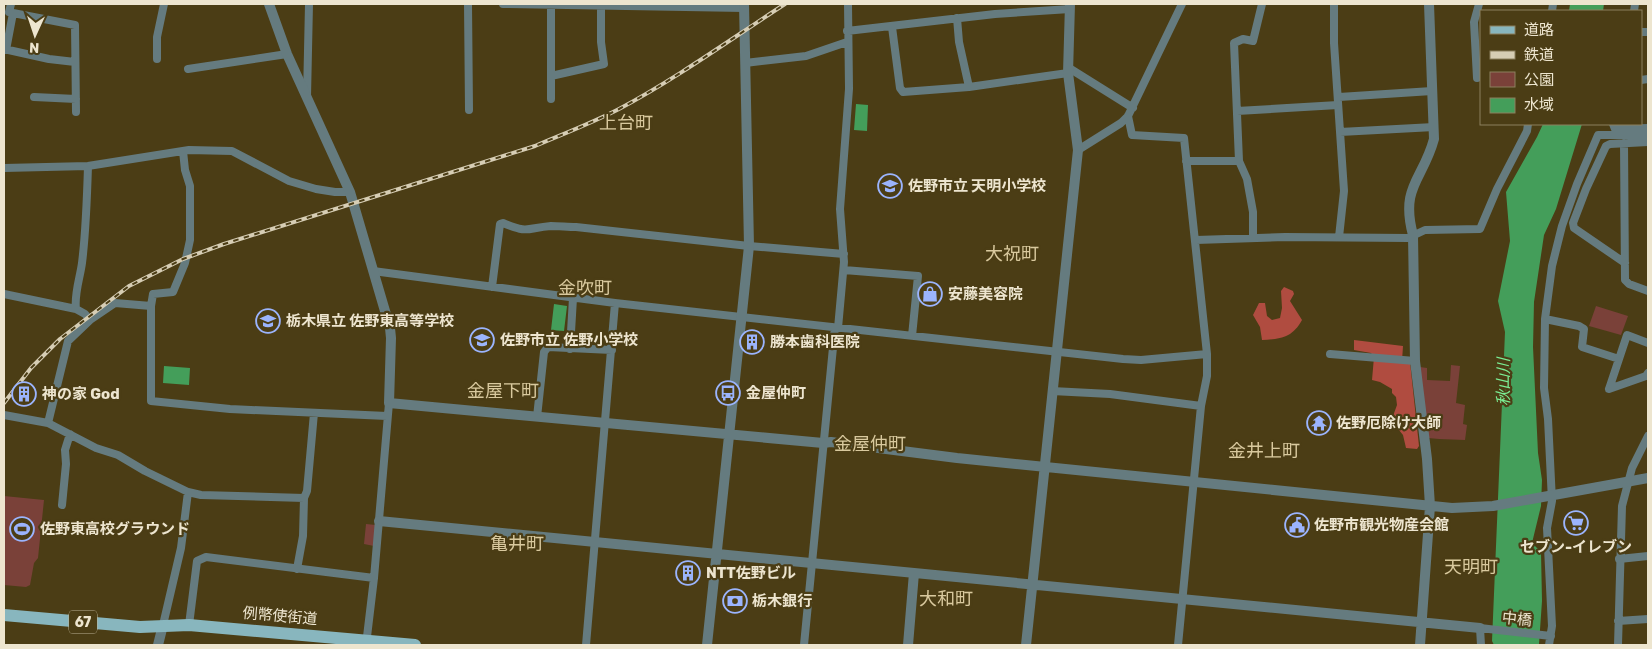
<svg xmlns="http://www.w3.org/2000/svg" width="1652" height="649" font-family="Rubik,'Noto Sans JP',sans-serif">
	<rect width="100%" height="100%" fill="#4b3d15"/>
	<path fill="#7a4139" d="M1596,306L1628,316L1621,335L1589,326Z
		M1451,365L1460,366L1456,403L1465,405L1463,424L1467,425L1465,440L1439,439L1428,438L1420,367L1427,368V380L1450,381Z
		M4,496L44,500L38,558L34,563L30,585L26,587L4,585Z
		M366,524L376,525L374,546L364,544Z"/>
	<path fill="#b04c40" d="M1284,287L1293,291L1294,294L1290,301L1302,320C1292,338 1281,339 1262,340L1260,327L1253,315L1259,303H1265L1267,316L1272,320L1280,318L1282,308L1281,291Z
		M1354,340L1403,346L1402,361L1410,362L1419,446L1417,449L1406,448L1403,435L1394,424L1393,416L1397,405L1396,397L1392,393V389L1380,382L1372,380L1374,357L1371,353L1354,350Z"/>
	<path fill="#449e5a" d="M1570,4H1604L1603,11H1569Z
		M856,104L868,105L867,131L854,130Z
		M1543,124H1582L1556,209L1544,235L1534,302L1533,347L1538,453L1542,480L1541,506L1532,543L1541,552L1542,601L1539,644L1536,645H1494L1492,641L1505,332L1498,301L1510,241L1506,192L1537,137Z
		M554,304L567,306L564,331L551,330Z
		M164,366L190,368L189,385L163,383Z"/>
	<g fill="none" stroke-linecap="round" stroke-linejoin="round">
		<path stroke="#657b7f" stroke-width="8" d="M468,4L469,110
			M503,4L744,8
			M551,4V99
			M1334,4V43L1344,191L1339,237
			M1552,11L1553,4
			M1634,11L1635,4
			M13,13L75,25L76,112
			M957,18L959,42L969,87
			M892,27L900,88L903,92L969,87L1068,73
			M847,31L995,14L1070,9
			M1641,32H1648
			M4,49L49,59L75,62
			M6,50L13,13L9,12L11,4
			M157,59V37L164,4
			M745,63L806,56L847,42
			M1069,68L1133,108
			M188,69L287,54
			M551,76L604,64L601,42V6
			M1477,78L1474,22L1479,4
			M1641,80L1648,79
			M34,97L76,99
			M307,97L309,4
			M1339,97L1432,91
			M1237,111L1338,105
			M1128,116L1132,135L1184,138L1207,354V376L1201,406L1178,645
			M1613,124L1615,129L1648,128
			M1340,132L1434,127
			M1624,143L1625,280L1629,284L1648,291
			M1078,150L1121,123L1128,116L1182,4
			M183,151L185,170L190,186V240L185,263L173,292L153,294L151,306V401L230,409L387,416
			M1186,161H1239
			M4,168L88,166L189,150L232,151L289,181L316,189L335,192H350
			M1253,238V212L1247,179L1239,161L1234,43L1243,39L1253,41L1262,4
			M1196,240L1285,237L1408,238L1425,230L1480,229L1497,189L1527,131L1528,124
			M1625,263L1574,228L1573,223L1586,189L1606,146L1610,144L1648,142
			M844,270L918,276L912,336
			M373,271L615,303L1123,359L1141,360L1207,354
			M492,287L500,224L503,223C529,234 526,228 551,226C559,226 568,227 576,227L749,246L844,254
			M4,294L76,309L85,314L90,320
			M76,309C74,294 80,278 82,263C86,231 87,199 88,166
			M1545,319L1579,326L1584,329L1582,347L1619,359
			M838,328L844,262L840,209L849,89L848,4
			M570,349L573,298
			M1330,354L1415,361
			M1609,389L1627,335L1648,343
			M1609,389L1646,376L1648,373
			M1052,391L1110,394L1201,406
			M4,415L48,423L96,448L118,455L145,471L188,492L201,495L304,498
			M537,417L544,352L548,347L612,350
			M48,423L68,341L90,320L115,303L151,306
			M62,505L66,464L65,450L70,434
			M1619,559L1648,556
			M297,569L303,536L304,498L307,491L314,413
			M1618,621L1648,619
			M163,625L181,548L188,492
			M189,625L197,561L206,557L374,578
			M366,645L374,578L389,403
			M586,645L615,303
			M804,645L835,327
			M1481,645L1480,628L1551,636
			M1549,645L1552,626L1547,528L1552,501L1548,419L1544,388L1545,319L1552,266L1562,226L1577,184L1598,135H1648
			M1618,645L1622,506L1632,468L1648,436"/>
		<path stroke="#657b7f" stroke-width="10" d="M269,4L287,54L350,192L390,328L391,338L389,403L823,443L831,442L957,458L1452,508L1493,506L1648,478
			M379,521L1480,628
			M158,645L163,625
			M707,645L749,246L744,4
			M908,645L914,573
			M1026,645L1078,150L1068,73L1070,4
			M1420,645L1430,506L1427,459L1415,361L1413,235C1400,186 1423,180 1434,139L1429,4"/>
		<path stroke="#88b6be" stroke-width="12" d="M4,615L140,627L189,625L415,645"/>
		<g stroke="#d6cdb4" stroke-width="4">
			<path id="rail" d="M4,403L31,368L60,339L129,286L183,259L224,244L535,146C563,134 592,123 619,109C677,78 731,39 785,4"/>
		</g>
		<use href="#rail" stroke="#4b3d15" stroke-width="2" stroke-dasharray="5.5" stroke-linecap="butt"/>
	</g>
	<defs>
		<g id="school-ring" transform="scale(1.25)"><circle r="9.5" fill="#4b3d15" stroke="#9bb4fd" stroke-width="1.5"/><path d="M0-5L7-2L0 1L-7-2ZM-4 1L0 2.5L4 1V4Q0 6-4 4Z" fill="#9bb4fd"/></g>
		<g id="shop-ring" transform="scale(1.25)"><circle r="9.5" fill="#4b3d15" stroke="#9bb4fd" stroke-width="1.5"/><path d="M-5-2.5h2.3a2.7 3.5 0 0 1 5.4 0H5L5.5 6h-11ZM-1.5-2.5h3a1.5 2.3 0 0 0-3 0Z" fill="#9bb4fd"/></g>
		<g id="building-ring" transform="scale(1.25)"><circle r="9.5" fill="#4b3d15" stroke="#9bb4fd" stroke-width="1.5"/><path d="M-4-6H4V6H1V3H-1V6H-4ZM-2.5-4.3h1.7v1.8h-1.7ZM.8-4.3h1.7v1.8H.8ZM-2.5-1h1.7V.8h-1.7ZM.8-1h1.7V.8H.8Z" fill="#9bb4fd"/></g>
		<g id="bus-ring" transform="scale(1.25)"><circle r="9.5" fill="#4b3d15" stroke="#9bb4fd" stroke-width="1.5"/><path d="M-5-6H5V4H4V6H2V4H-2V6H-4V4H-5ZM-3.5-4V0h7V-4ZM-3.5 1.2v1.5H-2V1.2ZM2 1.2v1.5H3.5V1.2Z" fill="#9bb4fd"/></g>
		<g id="temple-ring" transform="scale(1.25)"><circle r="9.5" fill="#4b3d15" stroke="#9bb4fd" stroke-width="1.5"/><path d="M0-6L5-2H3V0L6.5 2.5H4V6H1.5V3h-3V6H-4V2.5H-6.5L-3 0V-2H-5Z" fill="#9bb4fd"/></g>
		<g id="supermarket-ring" transform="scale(1.25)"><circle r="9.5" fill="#4b3d15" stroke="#9bb4fd" stroke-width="1.5"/><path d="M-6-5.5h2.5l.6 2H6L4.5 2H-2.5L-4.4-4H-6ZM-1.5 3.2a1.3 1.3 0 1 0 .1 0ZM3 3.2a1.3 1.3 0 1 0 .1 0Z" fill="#9bb4fd"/></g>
		<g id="civic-ring" transform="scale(1.25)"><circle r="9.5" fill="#4b3d15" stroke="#9bb4fd" stroke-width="1.5"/><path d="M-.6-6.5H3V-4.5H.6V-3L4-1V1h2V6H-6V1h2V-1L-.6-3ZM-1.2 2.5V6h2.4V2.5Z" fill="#9bb4fd"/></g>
		<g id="stadium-ring" transform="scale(1.25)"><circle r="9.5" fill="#4b3d15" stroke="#9bb4fd" stroke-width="1.5"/><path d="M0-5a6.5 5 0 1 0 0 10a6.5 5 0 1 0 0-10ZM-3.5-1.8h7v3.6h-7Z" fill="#9bb4fd"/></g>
		<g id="bank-ring" transform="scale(1.25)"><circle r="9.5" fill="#4b3d15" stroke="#9bb4fd" stroke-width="1.5"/><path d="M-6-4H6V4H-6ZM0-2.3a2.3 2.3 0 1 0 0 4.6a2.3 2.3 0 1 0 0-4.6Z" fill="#9bb4fd"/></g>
	</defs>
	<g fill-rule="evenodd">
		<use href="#school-ring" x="890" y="186"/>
		<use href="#shop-ring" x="930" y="294"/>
		<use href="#school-ring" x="268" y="321"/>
		<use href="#school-ring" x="482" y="340"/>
		<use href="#building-ring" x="752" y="342"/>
		<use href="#bus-ring" x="728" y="393"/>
		<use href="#building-ring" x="24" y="394"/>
		<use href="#temple-ring" x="1319" y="423"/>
		<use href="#supermarket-ring" x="1576" y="523"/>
		<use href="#civic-ring" x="1297" y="525"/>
		<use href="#stadium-ring" x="22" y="529"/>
		<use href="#building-ring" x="688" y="573"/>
		<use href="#bank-ring" x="735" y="601"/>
	</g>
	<g text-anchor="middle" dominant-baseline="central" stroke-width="4.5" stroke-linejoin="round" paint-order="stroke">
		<rect fill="#4b3d15" stroke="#bcb397" stroke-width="1" x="69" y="610.5" width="28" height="23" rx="4"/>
		<g font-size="14" font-weight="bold" fill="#ede5cf">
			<text x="83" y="622">67</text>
		</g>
		<g font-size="15" font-weight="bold" fill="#ede5cf" stroke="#4b3d15" text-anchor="start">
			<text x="908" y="186">佐野市立 天明小学校</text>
			<text x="948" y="294">安藤美容院</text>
			<text x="286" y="321">栃木県立 佐野東高等学校</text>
			<text x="500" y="340">佐野市立 佐野小学校</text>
			<text x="770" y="342">勝本歯科医院</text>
			<text x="746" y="393">金屋仲町</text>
			<text x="42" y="394">神の家 God</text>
			<text x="1336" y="423">佐野厄除け大師</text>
			<text x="1314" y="525">佐野市観光物産会館</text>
			<text x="40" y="529">佐野東高校グラウンド</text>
			<text x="1576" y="547" text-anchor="middle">セブン-イレブン</text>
			<text x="706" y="573">NTT佐野ビル</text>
			<text x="752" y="601">栃木銀行</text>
		</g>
		<g font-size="15" fill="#ede5cf" stroke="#4b3d15">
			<text transform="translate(280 616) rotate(5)">例幣使街道</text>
			<text transform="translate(1517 619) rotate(6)">中橋</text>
		</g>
		<g font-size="16" font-style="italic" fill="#7bee94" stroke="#4b3d15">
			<text transform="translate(1503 382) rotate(-90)">秋山川</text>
		</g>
		<g font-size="18" fill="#d9c99e" stroke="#4b3d15">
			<text x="626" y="123">上台町</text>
			<text x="1012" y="254">大祝町</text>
			<text x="585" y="288">金吹町</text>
			<text x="503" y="391">金屋下町</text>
			<text x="870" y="444">金屋仲町</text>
			<text x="1264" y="451">金井上町</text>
			<text x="517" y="544">亀井町</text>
			<text x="1471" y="567">天明町</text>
			<text x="946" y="599">大和町</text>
		</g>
	</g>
	<rect width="1652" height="649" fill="none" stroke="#ede5cf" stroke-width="10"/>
	<rect x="1480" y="10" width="162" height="115" fill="#4b3d15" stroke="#8c805f"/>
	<rect x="1490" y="26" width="25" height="8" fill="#88b6be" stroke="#8c805f"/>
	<text x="1524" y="35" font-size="15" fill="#ede5cf">道路</text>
	<rect x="1490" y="51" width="25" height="8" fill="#d6cdb4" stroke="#8c805f"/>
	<text x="1524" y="60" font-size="15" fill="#ede5cf">鉄道</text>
	<rect x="1490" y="72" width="25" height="15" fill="#7a4139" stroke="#8c805f"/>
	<text x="1524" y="85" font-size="15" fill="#ede5cf">公園</text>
	<rect x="1490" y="98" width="25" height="15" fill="#449e5a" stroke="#8c805f"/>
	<text x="1524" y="110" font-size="15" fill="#ede5cf">水域</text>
	<g transform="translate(35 35) rotate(183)" stroke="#4b3d15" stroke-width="4" paint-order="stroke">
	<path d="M0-4L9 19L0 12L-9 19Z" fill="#ede5cf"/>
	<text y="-8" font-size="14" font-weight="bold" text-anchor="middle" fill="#ede5cf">N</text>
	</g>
</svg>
